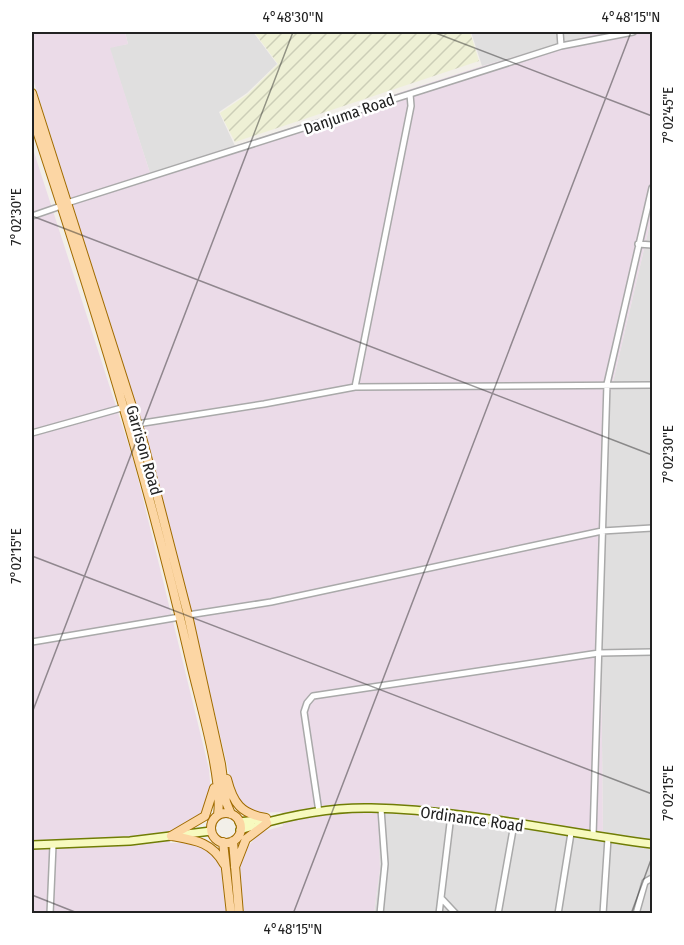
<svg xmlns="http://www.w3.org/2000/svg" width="684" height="945" font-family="'Fira Sans Condensed',sans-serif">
	<defs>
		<pattern id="farmland-furrows" width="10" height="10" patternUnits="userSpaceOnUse" patternTransform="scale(1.5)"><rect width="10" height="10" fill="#eef0d5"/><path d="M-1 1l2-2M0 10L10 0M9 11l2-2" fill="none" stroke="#ccceb7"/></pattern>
	</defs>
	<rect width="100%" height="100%" fill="#f2efe9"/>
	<path fill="#e0dfdf" d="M125,32H253L277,64L247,93L219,112L235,146L150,173L109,47L128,44Z
		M471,32H600L482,66Z
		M652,215V913L374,914L380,869L377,812L603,837L601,650L610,395Z"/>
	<path fill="#ebdbe8" d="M32,32H125L128,44L110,48L150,173L482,66L600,32H652V215L610,395L601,650L603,838L378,812L380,869L374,913H244L240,865L244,851L261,832L283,826L282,812L253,813L241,805L232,786L176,549L145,435L32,76Z
		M32,146L134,462L209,769L211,794L205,810L197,819L169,831L170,843H189L204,847L215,855L221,868L226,913H32Z"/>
	<path fill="url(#farmland-furrows)" d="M254,32H470L479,61L235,142L220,113L248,94L278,64Z"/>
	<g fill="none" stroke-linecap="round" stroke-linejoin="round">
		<g stroke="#a9a9a9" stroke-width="8">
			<path id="street" d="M560,32L561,46
				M67,203L561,46L633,32
				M32,216L61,206
				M638,244L652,245
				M355,387L411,106L410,94
				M137,424L264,404L355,387L652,385
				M32,433L125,407
				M188,615L271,602L602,531L652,528
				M32,642L180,617
				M319,812L304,712L307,703L313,696L599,653L652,652
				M593,836L607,384L652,188
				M442,899L456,914
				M50,914L53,845
				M380,914L385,864L381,809
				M439,914L451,815
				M498,914L514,824
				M558,914L571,833
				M603,914L608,838
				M636,914L645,882L652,878"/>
		</g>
		<g stroke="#707d05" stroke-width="10">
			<path id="secondary" d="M239,822L264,819
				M240,830C281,817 328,807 371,808C465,810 559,832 652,844
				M32,845L130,841L211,831"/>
		</g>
		<g stroke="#a06b00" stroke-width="10">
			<path id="primary" d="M32,93L143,441L188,615L221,764L226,802L231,814
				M32,116C92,297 148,478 191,664C200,703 223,779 218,815
				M227,779C233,803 241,814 266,818
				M211 828a15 15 0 1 1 30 0a15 15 0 1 1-30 0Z
				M171,836L205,816L214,788
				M172,836C195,840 212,842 224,864
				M233,841L239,914
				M223,842L231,914
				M235,867L246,839L267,823"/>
		</g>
		<use href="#street" stroke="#fff" stroke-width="5"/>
		<use href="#secondary" stroke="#f7fabf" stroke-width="7"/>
		<use href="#primary" stroke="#fcd6a4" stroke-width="8"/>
	</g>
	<path fill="none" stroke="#222" stroke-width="1.5" stroke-opacity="0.45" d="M433,32L652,116M32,216L652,455M32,556L652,794M32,713L293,32M32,895L80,914M293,914L631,32M631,914L652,857"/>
	<g text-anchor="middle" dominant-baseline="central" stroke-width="5" stroke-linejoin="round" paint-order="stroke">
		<g font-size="16" fill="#222" stroke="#fff">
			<text transform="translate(349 114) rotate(-19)">Danjuma Road</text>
			<text transform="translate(144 450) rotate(74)">Garrison Road</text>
			<text transform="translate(472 819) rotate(8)">Ordinance Road</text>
		</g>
	</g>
	<rect width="684" height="945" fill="none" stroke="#ffffff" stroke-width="66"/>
	<rect x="33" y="33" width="618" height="879" fill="none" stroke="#222" stroke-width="2"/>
	<g font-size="15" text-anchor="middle" fill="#222">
		<text x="293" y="22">4°48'30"N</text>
		<text x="631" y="22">4°48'15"N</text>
		<text transform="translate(668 115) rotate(-90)" y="5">7°02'45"E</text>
		<text transform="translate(16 217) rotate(-90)" y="5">7°02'30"E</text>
		<text transform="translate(668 454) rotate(-90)" y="5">7°02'30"E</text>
		<text transform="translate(16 556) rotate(-90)" y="5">7°02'15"E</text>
		<text transform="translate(668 793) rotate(-90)" y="5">7°02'15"E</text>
		<text x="293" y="934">4°48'15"N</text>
	</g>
</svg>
